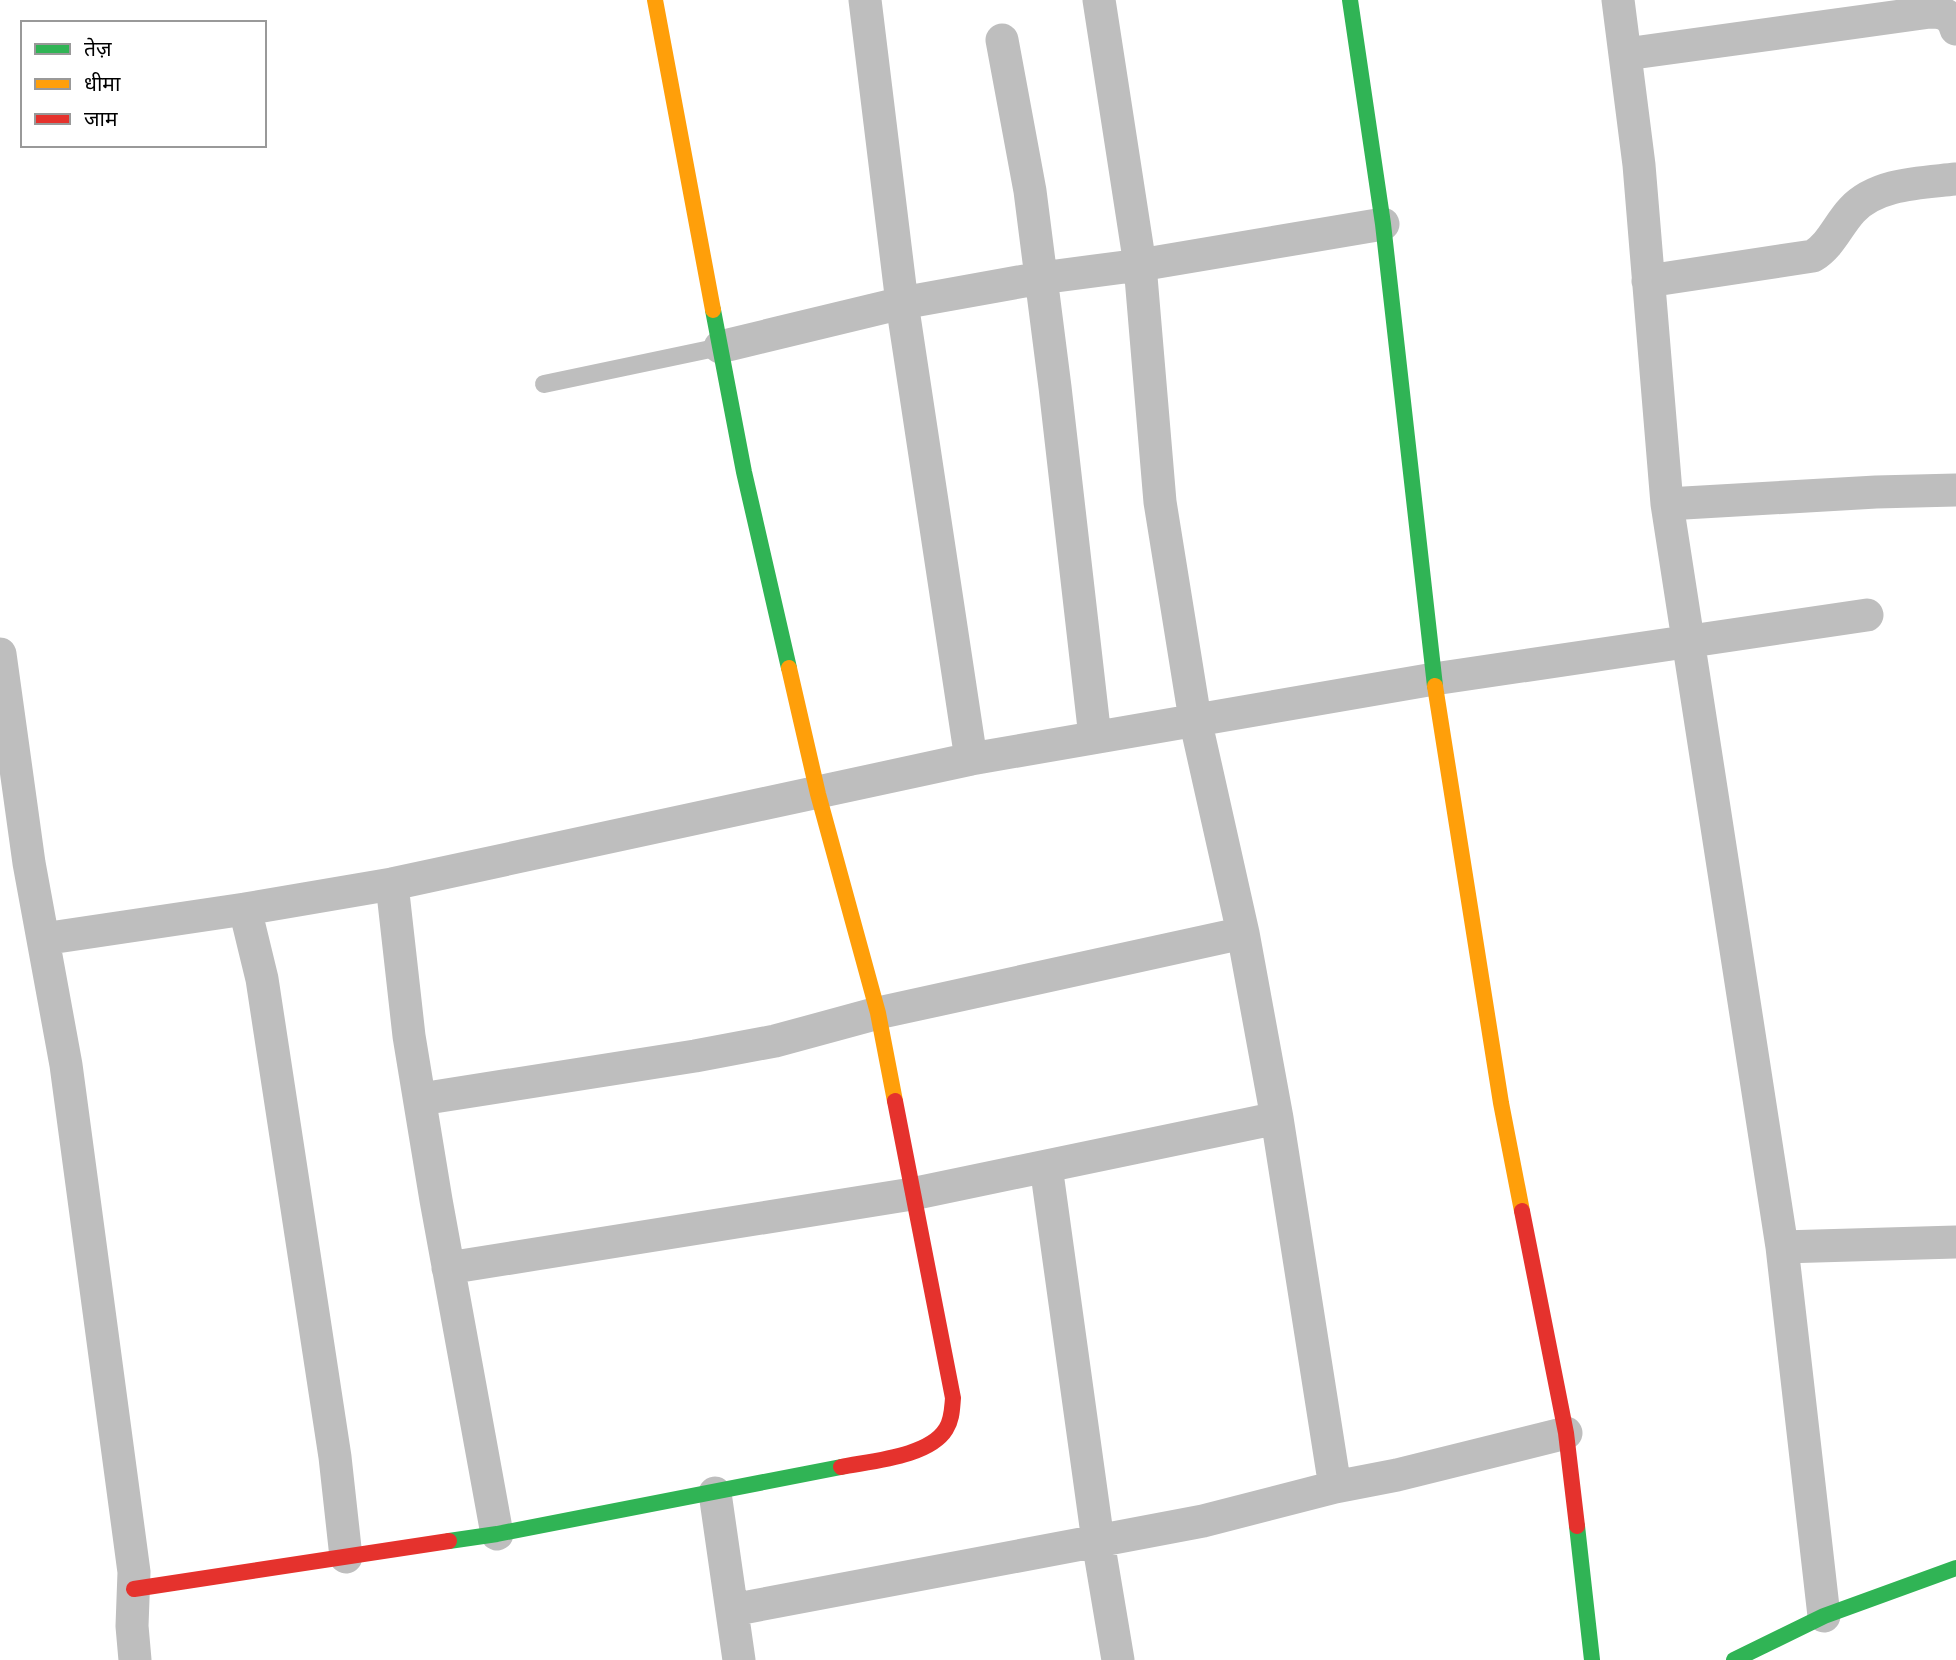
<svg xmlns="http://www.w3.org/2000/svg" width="1956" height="1660" font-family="Commissioner,'Noto Sans Devanagari',sans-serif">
	<rect width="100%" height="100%" fill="#fff"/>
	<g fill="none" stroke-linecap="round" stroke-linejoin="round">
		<path stroke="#bebebe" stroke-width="18" d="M544,384L720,347"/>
		<path stroke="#bebebe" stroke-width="33" d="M865,0L902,303L971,759
			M1099,0L1140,265L1160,502L1195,719L1243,933L1277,1118L1335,1487
			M1618,0L1639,165L1667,504L1782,1247L1824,1616
			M1002,40L1030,191L1055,387L1095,737
			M1626,54L1930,12C1943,12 1952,15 1956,29
			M1648,281L1813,256C1831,245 1838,225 1852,210C1877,183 1922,183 1956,179
			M720,347L902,303L1041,278L1140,265L1383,224
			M1667,504L1876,492L1956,490
			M0,654L29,863L66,1065L134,1572L132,1626L135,1660
			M392,884L409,1036L436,1200L497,1534
			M245,909L392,884L971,759L1434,679L1867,615
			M43,939L245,909L262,979L335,1457L346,1557
			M421,1099L695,1056L775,1041L878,1013L1243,933
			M1046,1166L1098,1541L1118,1660
			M1782,1247L1956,1242
			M448,1268L912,1194L1277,1118
			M715,1493L739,1660
			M732,1610L1203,1521L1335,1487L1397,1475L1566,1433"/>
		<path stroke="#30b455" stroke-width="16" d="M1350,0L1383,224L1435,686
			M713,310L744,472L789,668
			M1577,1526L1592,1660
			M449,1541L497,1534L841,1467
			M1734,1660L1824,1616L1956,1568"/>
		<path stroke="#ff9f0a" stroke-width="16" d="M655,0L713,310
			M789,668L818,794L878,1013L895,1101
			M1435,686L1501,1103L1522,1211"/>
		<path stroke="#e5322d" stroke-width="16" d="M1522,1211L1566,1433L1577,1526
			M841,1467C870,1461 929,1457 946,1429C952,1420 952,1409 953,1398L895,1101
			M134,1589L449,1541"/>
	</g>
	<rect x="21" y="21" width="245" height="126" fill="#ffffff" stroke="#999999" stroke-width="2"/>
	<rect x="35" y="44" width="35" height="10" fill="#30b455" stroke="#999999" stroke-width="2"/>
	<text x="84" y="56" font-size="21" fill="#000000">तेज़</text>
	<rect x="35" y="79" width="35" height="10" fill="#ff9f0a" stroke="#999999" stroke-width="2"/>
	<text x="84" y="91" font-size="21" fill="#000000">धीमा</text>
	<rect x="35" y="114" width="35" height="10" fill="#e5322d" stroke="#999999" stroke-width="2"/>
	<text x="84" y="126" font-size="21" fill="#000000">जाम</text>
</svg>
